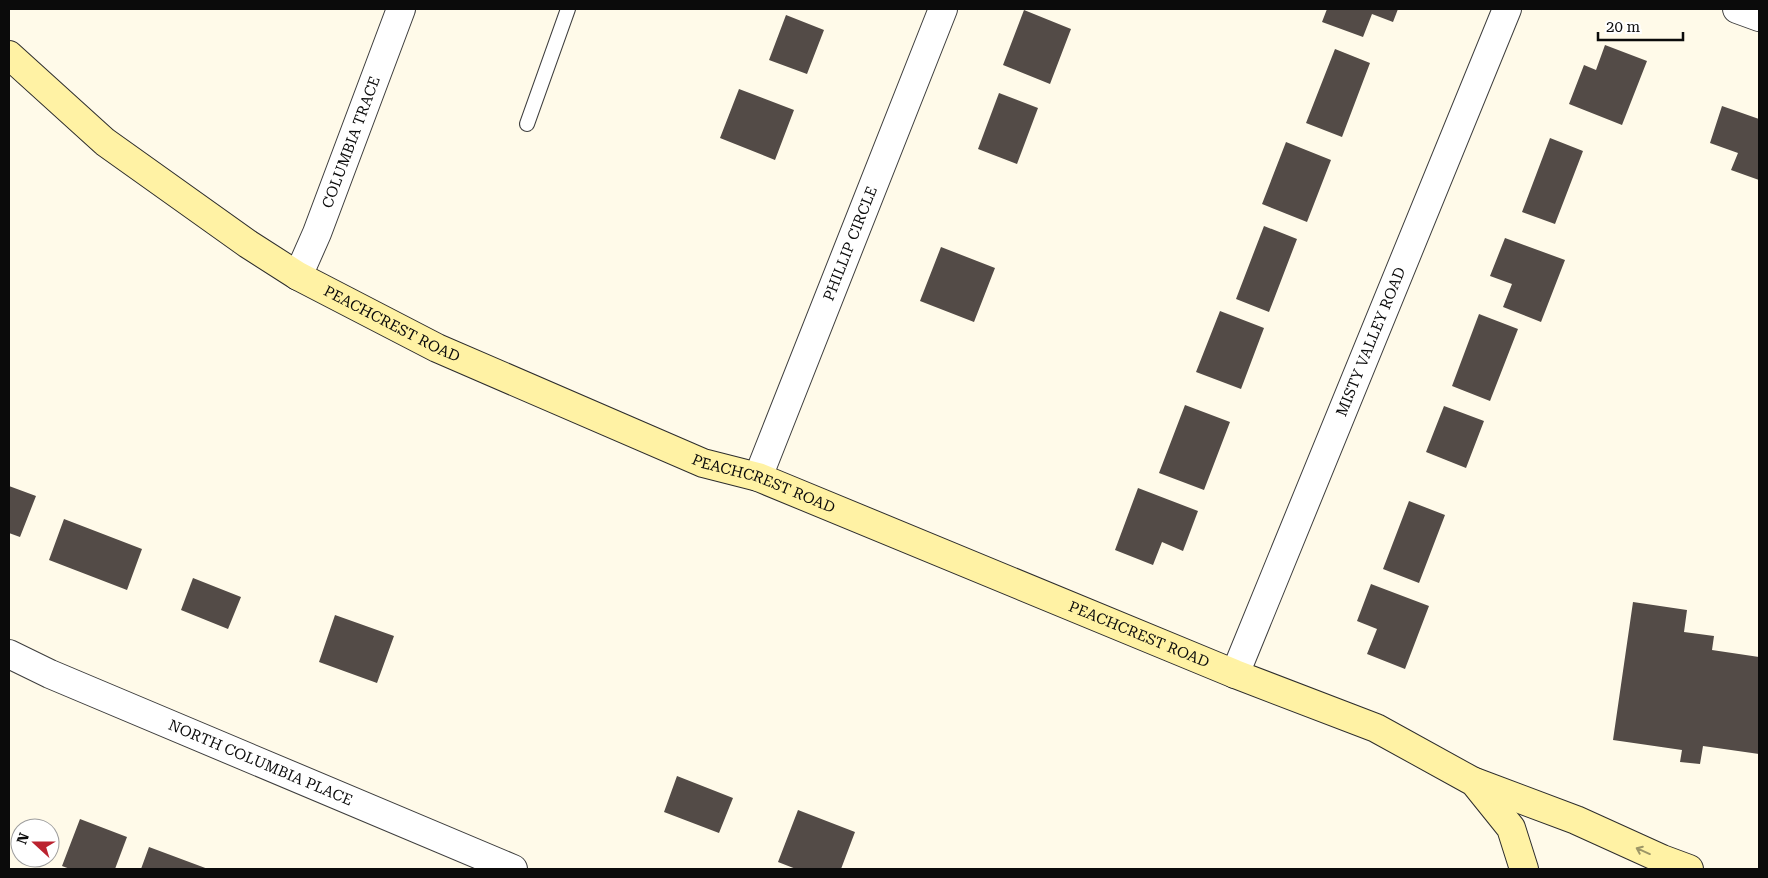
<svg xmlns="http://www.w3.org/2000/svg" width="1768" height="878" font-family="'Roboto Serif',serif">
	<rect width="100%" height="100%" fill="#fffae9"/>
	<path fill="#534b47" d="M1327,9H1398L1393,22L1372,14L1363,37L1322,22Z
		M1024,10L1071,29L1050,84L1003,65Z
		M786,15L824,30L807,74L769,60Z
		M1605,45L1647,61L1622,125L1569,104L1584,65L1596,70Z
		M1335,49L1370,63L1342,137L1306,123Z
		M739,89L794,110L775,160L720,138Z
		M999,93L1038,108L1017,164L978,149Z
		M1722,106L1759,119V180L1731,170L1738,153L1710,143Z
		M1550,138L1583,151L1555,224L1522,212Z
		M1286,142L1331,160L1307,222L1262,204Z
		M1264,226L1297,239L1269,312L1236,299Z
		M1505,238L1565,260L1541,322L1503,307L1512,284L1490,276Z
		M941,247L995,268L974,322L920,301Z
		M1220,311L1264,328L1241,389L1196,372Z
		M1479,314L1518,329L1490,401L1452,386Z
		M1185,405L1230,422L1204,490L1159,473Z
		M1444,406L1484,421L1466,468L1426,452Z
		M9,486L36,496L20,537L9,533Z
		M1138,488L1198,511L1183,551L1162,542L1153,565L1115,550Z
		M1409,501L1445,515L1419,583L1383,569Z
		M64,519L142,549L127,590L49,560Z
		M193,578L241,597L228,629L181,610Z
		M1371,584L1429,606L1405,669L1367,654L1377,629L1357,621Z
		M1633,602L1687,610L1684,632L1714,636L1712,650L1759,657V754L1703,746L1700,764L1680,762L1682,750L1613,740Z
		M335,615L394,636L377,683L319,662Z
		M677,776L733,798L719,833L664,812Z
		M798,810L855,832L841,869H796L778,862Z
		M80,819L127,837L115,869H70L62,866Z
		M149,847L208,869H141Z"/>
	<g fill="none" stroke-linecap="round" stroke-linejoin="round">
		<g stroke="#3e3e3e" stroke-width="16">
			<path id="lane" d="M527,124L568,9"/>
		</g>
		<g stroke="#3e3e3e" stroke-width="30">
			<g id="street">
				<path d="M1737,9L1759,17"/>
				<path id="s1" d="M298,276L317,233L401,9"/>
				<path id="s2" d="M758,477L943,9"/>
				<path id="s3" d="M9,654L50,674L513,869"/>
				<path id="s4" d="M1235,674L1507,9"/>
			</g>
		</g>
		<g stroke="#2d2d2d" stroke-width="30">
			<g id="secondary">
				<path id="s5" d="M9,55L105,142L248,244L298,276L437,348L703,463L758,477L1235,674L1376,728L1474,782L1511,828L1524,869"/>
				<path d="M1475,782L1576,820L1662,859L1689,869"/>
			</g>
		</g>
		<use href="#lane" stroke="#fff" stroke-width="14"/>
		<use href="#street" stroke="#fff" stroke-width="28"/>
		<use href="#secondary" stroke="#fff2a4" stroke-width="28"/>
	</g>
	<defs><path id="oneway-shaft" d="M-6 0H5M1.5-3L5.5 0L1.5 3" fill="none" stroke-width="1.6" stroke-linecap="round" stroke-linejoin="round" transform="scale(1.25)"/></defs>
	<use stroke="#9d9667" href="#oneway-shaft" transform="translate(1643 851) rotate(-156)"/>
	<g text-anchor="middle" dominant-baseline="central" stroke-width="5" stroke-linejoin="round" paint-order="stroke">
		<g font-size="15" fill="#0b0b0b" stroke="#fff">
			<text stroke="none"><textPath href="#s1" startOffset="144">COLUMBIA TRACE</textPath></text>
			<text stroke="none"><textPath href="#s2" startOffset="251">PHILLIP CIRCLE</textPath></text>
			<text stroke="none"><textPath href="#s5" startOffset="470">PEACHCREST ROAD</textPath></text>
			<text stroke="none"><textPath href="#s4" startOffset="359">MISTY VALLEY ROAD</textPath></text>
			<text stroke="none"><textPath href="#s5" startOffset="875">PEACHCREST ROAD</textPath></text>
			<text stroke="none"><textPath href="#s5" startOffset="1280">PEACHCREST ROAD</textPath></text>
			<text stroke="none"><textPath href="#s3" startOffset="274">NORTH COLUMBIA PLACE</textPath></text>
		</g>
	</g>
	<rect width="1768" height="878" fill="none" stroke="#0b0b0b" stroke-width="20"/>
	<g transform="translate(35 843) rotate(291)"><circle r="24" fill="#ffffff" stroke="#9d9d9d"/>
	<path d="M0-4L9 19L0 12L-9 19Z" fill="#bb222f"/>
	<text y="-8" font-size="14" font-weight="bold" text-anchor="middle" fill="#0b0b0b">N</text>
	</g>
	<path d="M1598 32v8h85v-8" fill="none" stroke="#0b0b0b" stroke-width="2.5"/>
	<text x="1606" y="32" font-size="15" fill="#0b0b0b" stroke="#ffffff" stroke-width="4" paint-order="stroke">20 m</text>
</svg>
